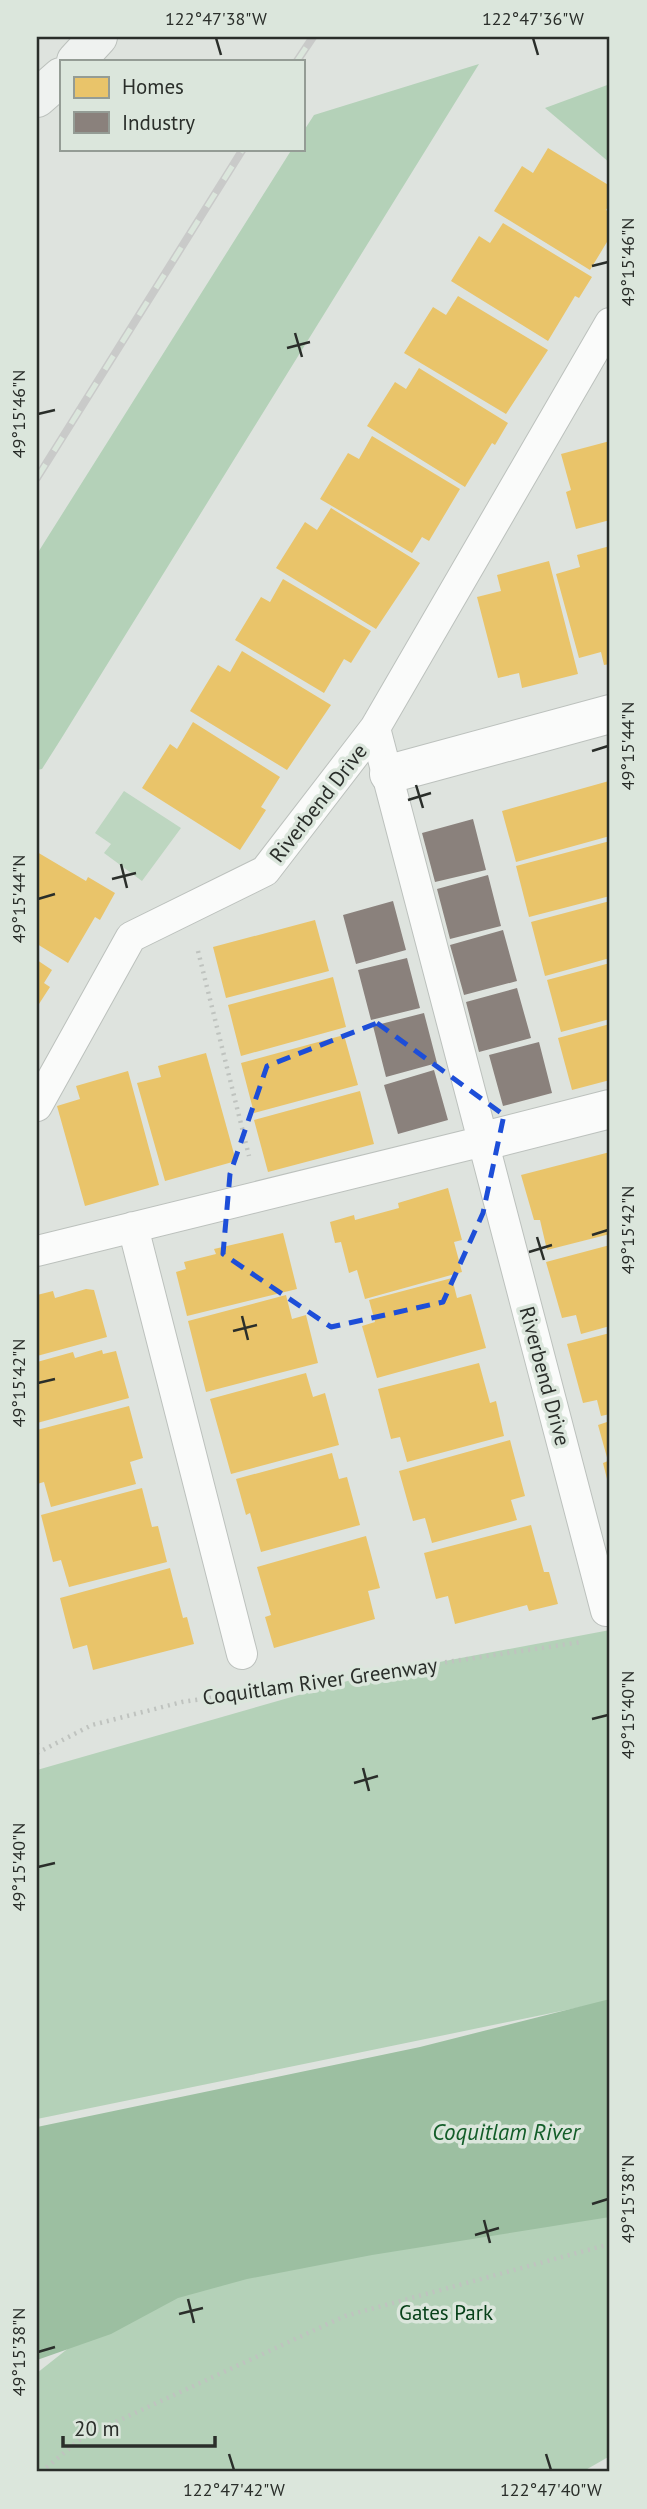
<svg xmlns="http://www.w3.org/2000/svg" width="647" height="2509" font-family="'PT Sans',sans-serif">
	<rect width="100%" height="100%" fill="#dee3de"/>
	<path fill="#bdd6c0" d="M124,791L181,828L142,881L104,853L111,844L95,833Z"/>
	<path fill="#b4d1b8" d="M479,64L61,739L42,769L37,770V554L292,149H303V132L314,115Z
		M610,84V163L545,108Z
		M610,1630V2001L37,2119V1770L365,1676Z
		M610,2207V2456L582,2472H37V2373L85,2335L211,2282Z"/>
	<path fill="#9cbfa1" d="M610,1999V2217L372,2255L247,2279L178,2298L111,2334L37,2360V2127L420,2047Z"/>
	<path fill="#e9c46a" d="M548,148L610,186V203L606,210L610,212V237L590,270L494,211L522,166L533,173Z
		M503,223L592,277L579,298L575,296L548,341L451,281L479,236L490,243Z
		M458,296L548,350L506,414L404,353L433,307L446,315Z
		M419,368L508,423L495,445L492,443L465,487L367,426L395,382L406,389Z
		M372,436L460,489L429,541L422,537L412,553L320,499L348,453L359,459Z
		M610,441V520L576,529L566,492L571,490L561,454Z
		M331,508L420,563L376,629L276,568L305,522L317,530Z
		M610,546V664L604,665L601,652L579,658L556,574L580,567L577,555Z
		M549,561L578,674L522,688L519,673L498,678L477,597L501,591L497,575Z
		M283,579L371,631L351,663L344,659L324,693L235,640L261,597L270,602Z
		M242,651L331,705L287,770L190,711L218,665L230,672Z
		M193,722L280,777L261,807L266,810L240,850L142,788L170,744L177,749Z
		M609,781L610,836L516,862L502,811Z
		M610,841V896L529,917L516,866Z
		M37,852L86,881L88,877L115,893L100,920L95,917L68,963L37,944Z
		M610,901V958L545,976L531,922Z
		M315,920L329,971L226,998L213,947Z
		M37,960L52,970L44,983L50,987L37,1007Z
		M610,963V1019L561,1032L547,980Z
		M333,977L346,1027L241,1056L228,1005Z
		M610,1024V1080L572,1090L558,1038Z
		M344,1035L358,1085L254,1113L241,1063Z
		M206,1053L236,1161L165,1181L137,1083L161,1077L158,1066Z
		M128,1071L159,1185L85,1206L57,1106L80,1099L76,1086Z
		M360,1091L374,1144L268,1172L254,1120Z
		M610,1152V1234L547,1250L540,1220H534L521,1175Z
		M448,1188L462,1240L454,1242L462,1272L365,1299L357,1270L349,1273L341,1242L335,1243L330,1222L354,1215L355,1220L399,1208L398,1203Z
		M283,1233L297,1289L187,1316L176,1272L186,1269L184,1262L216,1254L214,1249Z
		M610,1245V1326L581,1334L576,1315L562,1318L546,1262Z
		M452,1278L457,1298L471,1294L486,1348L377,1378L362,1326L375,1322L369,1300Z
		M86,1289L94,1290L107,1337L37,1356V1295L53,1291L55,1298Z
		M286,1295L292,1319L306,1315L318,1363L206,1392L188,1321Z
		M610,1333V1414L601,1416L597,1400L583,1403L567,1344Z
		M102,1350L103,1354L116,1351L129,1398L37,1423V1362L73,1352L75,1358Z
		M479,1363L490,1403L496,1401L504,1436L407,1462L400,1437L391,1439L378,1389Z
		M306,1373L313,1397L325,1393L339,1445L231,1474L210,1399Z
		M129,1406L143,1458L130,1462L136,1484L51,1507L44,1482L37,1484V1430Z
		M610,1421V1486L609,1487L603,1463L608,1461L598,1425Z
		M510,1440L525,1496L511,1500L517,1520L432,1543L425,1518L413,1521L399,1471Z
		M332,1453L339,1479L347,1477L360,1525L261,1552L250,1513L246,1515L236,1479Z
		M142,1488L152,1527L158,1526L167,1562L69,1587L61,1560L53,1562L41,1515Z
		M531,1525L544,1572H549L558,1604L529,1611L527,1605L455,1624L448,1596L436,1599L424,1553Z
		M366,1536L380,1588L368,1591L375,1619L274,1648L265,1617L271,1615L257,1567Z
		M170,1568L183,1618L187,1617L194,1644L93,1670L87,1645L73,1649L60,1598Z"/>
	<path fill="#8a817c" d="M473,819L486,870L435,882L422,833Z
		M488,875L501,926L450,939L437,889Z
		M393,901L406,950L356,964L343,915Z
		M503,930L517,981L464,995L450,945Z
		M407,958L420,1008L371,1020L358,970Z
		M517,988L531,1038L479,1052L466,1002Z
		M424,1013L437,1063L386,1077L373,1026Z
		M539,1042L552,1093L503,1106L489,1055Z
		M434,1070L448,1120L398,1134L384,1085Z"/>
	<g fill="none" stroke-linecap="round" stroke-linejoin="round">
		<g stroke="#bcc1bd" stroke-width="32">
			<path id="lane" d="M375,728L606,1611
				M37,1106L131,937L265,871L375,728L610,323
				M133,1227L242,1654
				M37,1251L484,1141"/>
		</g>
		<g stroke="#bcc1bd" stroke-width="40">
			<path id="street" d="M389,774L610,714
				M484,1141L610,1109"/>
		</g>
		<g stroke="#bcc1bd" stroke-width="40">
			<path id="secondary" d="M76,61L98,37
				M37,98L61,77"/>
		</g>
		<path stroke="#bfc3bf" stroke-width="4.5" stroke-dasharray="2 5" stroke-linecap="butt" d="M198,951L249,1156
			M265,1689L582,1642
			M37,1753L92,1725L182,1702L229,1695
			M41,2472L83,2437L345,2316L610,2244"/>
		<use href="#lane" stroke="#fafbfa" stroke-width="30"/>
		<use href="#street" stroke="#fafbfa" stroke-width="38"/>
		<use href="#secondary" stroke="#eff2f0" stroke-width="38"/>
		<g stroke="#c9cac9" stroke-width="8">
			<path id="rail" d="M297,61L313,37
				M37,478L243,149"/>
		</g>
		<use href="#rail" stroke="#dbe6dc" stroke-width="5" stroke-dasharray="16" stroke-linecap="butt"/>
	</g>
	<path fill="none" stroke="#1d4ed8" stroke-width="5" stroke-dasharray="14 9" stroke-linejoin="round" d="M377,1023L504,1115L483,1213L443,1302L331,1327L223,1254L230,1174L267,1066Z"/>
	<path fill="none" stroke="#2a2e2a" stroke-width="2.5" d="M216,38L221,55M533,38L538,55M592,266L608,262M295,333L302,357M287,348L310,342M38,414L55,410M592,751L608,746M416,785L423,808M408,800L431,793M121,864L127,888M112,879L136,873M38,899L55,894M592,1235L608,1230M537,1237L544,1260M529,1252L552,1245M242,1316L248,1340M233,1331L257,1325M38,1383L55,1379M592,1719L608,1715M363,1768L369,1791M354,1783L378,1776M38,1867L55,1863M592,2204L608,2199M484,2220L490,2243M475,2235L499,2228M188,2299L194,2323M179,2314L203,2308M38,2352L55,2347M229,2454L234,2470M546,2454L551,2470"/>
	<g text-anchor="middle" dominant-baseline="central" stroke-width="7" stroke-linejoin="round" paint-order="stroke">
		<g font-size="21" fill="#2a2e2a" stroke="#dbe6dc">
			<text transform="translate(318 803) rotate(-52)">Riverbend Drive</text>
			<text transform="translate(545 1376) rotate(75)">Riverbend Drive</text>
			<text transform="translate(320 1681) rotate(-8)">Coquitlam River Greenway</text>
		</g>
		<g font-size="21" fill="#074019" stroke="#dbe6dc">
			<text x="446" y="2312">Gates Park</text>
		</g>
		<g font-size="23" font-style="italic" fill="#135d29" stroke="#dbe6dc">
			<text x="506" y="2131">Coquitlam River</text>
		</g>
	</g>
	<rect width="647" height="2509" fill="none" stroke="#dbe6dc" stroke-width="77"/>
	<rect x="60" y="60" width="245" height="91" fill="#dbe6dc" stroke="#949c95" stroke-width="2"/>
	<rect x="74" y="77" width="35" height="21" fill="#e9c46a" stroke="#949c95" stroke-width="2"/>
	<text x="122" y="94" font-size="21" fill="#2a2e2a">Homes</text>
	<rect x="74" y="112" width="35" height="21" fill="#8a817c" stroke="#949c95" stroke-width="2"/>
	<text x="122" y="130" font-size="21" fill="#2a2e2a">Industry</text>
	<path d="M63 2436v10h152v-10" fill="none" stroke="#2a2e2a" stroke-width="3.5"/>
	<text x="74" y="2436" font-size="21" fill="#2a2e2a" stroke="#dbe6dc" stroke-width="5" paint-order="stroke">20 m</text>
	<rect x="38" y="38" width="570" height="2432" fill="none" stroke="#2a2e2a" stroke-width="2.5"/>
	<g font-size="18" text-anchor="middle" fill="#2a2e2a">
		<text x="216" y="25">122°47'38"W</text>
		<text x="533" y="25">122°47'36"W</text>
		<text transform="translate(628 262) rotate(-90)" y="6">49°15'46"N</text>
		<text transform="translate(19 414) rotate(-90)" y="6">49°15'46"N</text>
		<text transform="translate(628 746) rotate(-90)" y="6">49°15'44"N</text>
		<text transform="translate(19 899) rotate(-90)" y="6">49°15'44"N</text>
		<text transform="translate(628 1230) rotate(-90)" y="6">49°15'42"N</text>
		<text transform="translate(19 1383) rotate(-90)" y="6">49°15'42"N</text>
		<text transform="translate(628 1715) rotate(-90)" y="6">49°15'40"N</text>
		<text transform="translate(19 1867) rotate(-90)" y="6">49°15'40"N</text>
		<text transform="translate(628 2199) rotate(-90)" y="6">49°15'38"N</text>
		<text transform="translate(19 2352) rotate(-90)" y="6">49°15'38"N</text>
		<text x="234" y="2496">122°47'42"W</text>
		<text x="551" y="2496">122°47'40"W</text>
	</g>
</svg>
